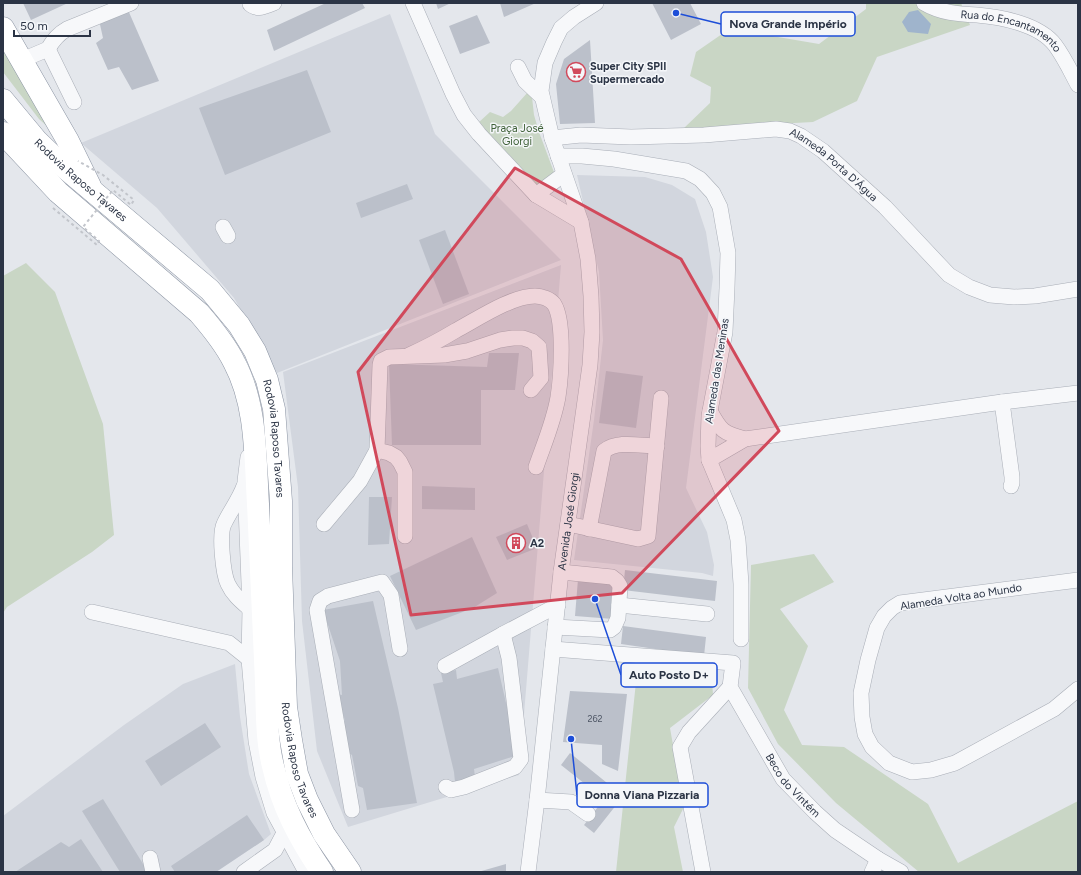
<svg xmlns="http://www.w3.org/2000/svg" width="1081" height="875" font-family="Figtree,sans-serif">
	<rect width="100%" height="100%" fill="#e4e7ec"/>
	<path fill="#d2d6de" d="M390,14L435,134L561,260L277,373L234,298L157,208L81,143Z
		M577,175L645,177L672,185L695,199L706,232L713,277L686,488L707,532L714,565L713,576L702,573L574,560L594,420L603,340L599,272Z
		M561,265L519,775L348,827L317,751L302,621L298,487L283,372Z
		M235,664L240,717L249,774L271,834L264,840L216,872H3V816L124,725L183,684Z"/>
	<path fill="#c9d6c5" d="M866,3H961L970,25L877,57L857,101L813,122L683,129L710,103L711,87L690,76L696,52L748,16L772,36L819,44L866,9Z
		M3,50L50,129L39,119L3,72Z
		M528,92L532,97L534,115L539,132L555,175L536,187L478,123L490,112L503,117L511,111Z
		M26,263L55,292L103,424L114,535L92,552L7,607L3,613V276Z
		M814,554L834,582L780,609L808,646L784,710L802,745L844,747L928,804L958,863L1078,801V872H919L836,803L778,744L748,688L751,565Z
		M712,681L713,695L670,728L684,807L674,827L683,872H616L636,682Z"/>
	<path fill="#9fb4cc" d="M918,10L931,24L928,34L908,32L902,22L909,12Z"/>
	<path fill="#bbc0ca" d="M23,3H68L31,20Z
		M326,3H362L365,8L274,51L267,30Z
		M436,3H451L438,9Z
		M500,3H536L504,17Z
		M652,3H690L701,24L671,40Z
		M128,10L159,81L132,90L119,67L108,70L96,43L103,38L99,20Z
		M477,15L490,43L460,54L449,26Z
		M590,40L595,123L560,124L556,84L564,59Z
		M307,70L331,132L225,175L199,108Z
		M407,184L413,199L361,218L356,203Z
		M445,230L469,294L443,304L419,240Z
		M489,353H519L515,390H481V445H392L389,364L487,367Z
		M606,371L643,376L636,428L599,423Z
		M422,486L475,488V510L422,509Z
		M369,497H392L389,544L368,545Z
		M527,524L537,548L507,560L496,537Z
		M472,537L497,593L473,608L416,630L390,576Z
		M625,570L717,581L715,601L623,590Z
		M578,579L616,582L613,619L575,616Z
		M373,601L398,708L417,803L367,810L363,788L358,786L352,755L349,753L341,724L345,721L338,694L342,695L340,661L323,610Z
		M623,626L706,637L704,656L621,644Z
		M498,668L518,755L474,769L475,777L455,782L454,772L433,684L443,682L441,673L456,670L457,679Z
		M570,691L627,694L618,771L602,764V745L563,742Z
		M205,723L221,747L161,786L145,761Z
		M570,753L617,791L611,799L617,804L594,833L584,825L604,799L561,765Z
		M103,799L148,872H120L82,811Z
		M247,815L264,840L216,872H175L171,866Z
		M81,839L103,872H15L61,842L69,847Z
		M506,864V872H478Z"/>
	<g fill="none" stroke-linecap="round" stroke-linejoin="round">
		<g stroke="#a9aeb7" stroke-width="16">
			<g id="minor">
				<path d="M413,3L453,94L464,115L479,134L536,195L581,222"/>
				<path id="s1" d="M924,3C941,13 958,14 977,15C1001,17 1039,24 1055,45C1064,57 1071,72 1078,85"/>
				<path d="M250,4C258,11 265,6 274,3"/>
				<path d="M48,49L74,102"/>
				<path d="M22,60L48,49C53,40 58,34 67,29L131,3"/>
				<path d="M518,67L525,81L542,97"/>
				<path id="s2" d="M552,138L581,135L631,137L704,135L776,129L790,131L801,136L823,151L885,207L949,275L969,287L990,295L1014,297L1035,296L1078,289"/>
				<path d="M558,156H582L614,159L686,171L700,179L713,193L720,207L728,253L727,288L725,332L709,416L708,446L709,460L734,520L738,540L741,584V639"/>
				<path d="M536,195L564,174"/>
				<path d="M223,227L228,236"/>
				<path d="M409,355C425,348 440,340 455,331C476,320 511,296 535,296C542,296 550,299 554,304C565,321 561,377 558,397C554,421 544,444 536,467"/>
				<path d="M1002,402L1012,477V483L1011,486"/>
				<path d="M710,411C721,431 723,433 745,439"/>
				<path d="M248,457L245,481L250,609L249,659L256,741L263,777L274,813L306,872"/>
				<path d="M709,460L745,439L1002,402L1078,393"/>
				<path d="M244,486C239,500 230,511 224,524C219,534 223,574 228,584C233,595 242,602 250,609"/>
				<path d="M324,524L360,481L377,450"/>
				<path d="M568,524L638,539L648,536L661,398"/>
				<path d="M589,529L604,451C618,440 640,446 657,446"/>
				<path d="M405,536V472L400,462L396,457L389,453L377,450L380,365L381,361L389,357L444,355L467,351L500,340L513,338H523L532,341L539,347L541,378L531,390"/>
				<path d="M1078,580L900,603L892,608L884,616L877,628L868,660L861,693L862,717L865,734L872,747L889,763L912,772L931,770L955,763L1054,709L1078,689"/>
				<path d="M619,605L707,614"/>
				<path d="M92,612L229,643L249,659"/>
				<path d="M555,627L610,630L614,627L618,618L620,586L617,581L612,577L561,572"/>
				<path d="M503,634L558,605"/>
				<path id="s3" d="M553,649L733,663L730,687L783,779L815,812L835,830L878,859L901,872"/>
				<path d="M445,666L503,634L509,658L521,759L515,767L464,787L451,790L446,787"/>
				<path d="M537,800L571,802L588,814"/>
				<path d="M352,810L317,610L320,601L328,596L382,582L391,595L400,649"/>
				<path d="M150,858L153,872"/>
				<path d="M244,872L275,850L284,833"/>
				<path id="s4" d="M528,872L537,800L561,572L590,365L592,332L591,296L588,259L581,222L552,138L541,91L545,63L554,42L561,28L574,17L596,3"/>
				<path d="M703,872L680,747L689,732L730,687"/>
				<path d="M872,872L878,859"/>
			</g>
		</g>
		<g stroke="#8b94a3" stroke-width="23">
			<g id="highway">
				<path d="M3,28L68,141L90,186"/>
				<path id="s5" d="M3,100L37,141L64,167L210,290L239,325L255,351L267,380L274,409L281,501V567L286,707L291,740L297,774L307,800L324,834L350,872"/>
				<path d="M3,133L58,192L199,313C212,328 225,344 234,362C257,405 255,456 258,504C261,563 263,622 266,682C267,709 266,739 273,766C282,806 299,838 322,872"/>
			</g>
		</g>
		<use href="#minor" stroke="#f7f8fa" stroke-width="15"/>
		<use href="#highway" stroke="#fff" stroke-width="22"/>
		<path stroke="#c2c5cb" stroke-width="2" stroke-dasharray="3 3" stroke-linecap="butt" d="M53,208L97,245L99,241L83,227L113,190L131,205L134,200L103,175L78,161"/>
	</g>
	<path fill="#d1495b" fill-opacity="0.2" stroke="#d1495b" stroke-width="3" stroke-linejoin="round" d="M515,168L681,259L779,431L622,593L411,615L358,372Z"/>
	<defs>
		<g id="supermarket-ring" transform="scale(1)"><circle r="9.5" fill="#f4f6f9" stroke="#d1495b" stroke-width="1.5"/><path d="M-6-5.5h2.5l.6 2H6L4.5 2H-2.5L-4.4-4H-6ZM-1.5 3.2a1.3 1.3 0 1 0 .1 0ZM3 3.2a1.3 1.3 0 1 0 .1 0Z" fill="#d1495b"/></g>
		<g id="building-ring" transform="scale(1)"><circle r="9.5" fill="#f4f6f9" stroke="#d1495b" stroke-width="1.5"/><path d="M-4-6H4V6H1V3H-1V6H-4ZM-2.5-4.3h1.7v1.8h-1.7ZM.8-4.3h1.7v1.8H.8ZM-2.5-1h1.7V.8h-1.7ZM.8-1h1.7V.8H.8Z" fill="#d1495b"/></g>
	</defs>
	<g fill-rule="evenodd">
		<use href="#supermarket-ring" x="576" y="72"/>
		<use href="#building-ring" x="516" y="543"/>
	</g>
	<g text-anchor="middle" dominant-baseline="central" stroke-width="3" stroke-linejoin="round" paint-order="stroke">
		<g font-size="9" fill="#4f5766">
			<text x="595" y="718">262</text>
		</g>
		<g font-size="11" fill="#2b3445" stroke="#f4f6f9">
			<text stroke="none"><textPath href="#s1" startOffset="93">Rua do Encantamento</textPath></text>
			<text stroke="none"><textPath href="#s2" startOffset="294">Alameda Porta D'Água</textPath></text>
			<text stroke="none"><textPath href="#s5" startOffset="112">Rodovia Raposo Tavares</textPath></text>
			<text transform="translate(717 371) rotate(-81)">Alameda das Meninas</text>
			<text stroke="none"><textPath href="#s5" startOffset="448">Rodovia Raposo Tavares</textPath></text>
			<text stroke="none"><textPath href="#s4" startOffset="353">Avenida José Giorgi</textPath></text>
			<text transform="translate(961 597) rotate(-9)">Alameda Volta ao Mundo</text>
			<text stroke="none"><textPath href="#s5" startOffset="772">Rodovia Raposo Tavares</textPath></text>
			<text stroke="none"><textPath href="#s3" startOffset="322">Beco do Vintém</textPath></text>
		</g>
		<g font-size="11" font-weight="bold" fill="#2b3445" stroke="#f4f6f9" text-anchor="start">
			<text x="590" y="66">Super City SPII<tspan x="590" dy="13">Supermercado</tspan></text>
			<text x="530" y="543">A2</text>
		</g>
		<g font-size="11" fill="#3f6138" stroke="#f4f6f9">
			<text x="517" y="128">Praça José<tspan x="517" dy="13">Giorgi</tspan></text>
		</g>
	</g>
	<path fill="none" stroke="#1d4ed8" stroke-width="1.5" d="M676 13L721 24M595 599L621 675M571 739L577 795"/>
	<g fill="#1d4ed8" stroke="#f4f6f9" stroke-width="1.5">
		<circle cx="676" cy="13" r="4"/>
		<circle cx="595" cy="599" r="4"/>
		<circle cx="571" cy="739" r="4"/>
	</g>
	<g fill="#f4f6f9" stroke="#1d4ed8" stroke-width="1.5">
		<rect x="721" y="12" width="134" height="24" rx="4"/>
		<rect x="621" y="663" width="96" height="24" rx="4"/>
		<rect x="577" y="783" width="131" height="24" rx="4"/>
	</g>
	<g font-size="12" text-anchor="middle" font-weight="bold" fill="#2b3445">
		<text x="788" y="28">Nova Grande Império</text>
		<text x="669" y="679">Auto Posto D+</text>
		<text x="642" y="799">Donna Viana Pizzaria</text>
	</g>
	<rect width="1081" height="875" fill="none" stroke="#2b3445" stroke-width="8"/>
	<path d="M14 30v6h76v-6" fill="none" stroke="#2b3445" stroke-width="2"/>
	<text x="20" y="30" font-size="12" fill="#2b3445" stroke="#f4f6f9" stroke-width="3" paint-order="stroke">50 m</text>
</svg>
